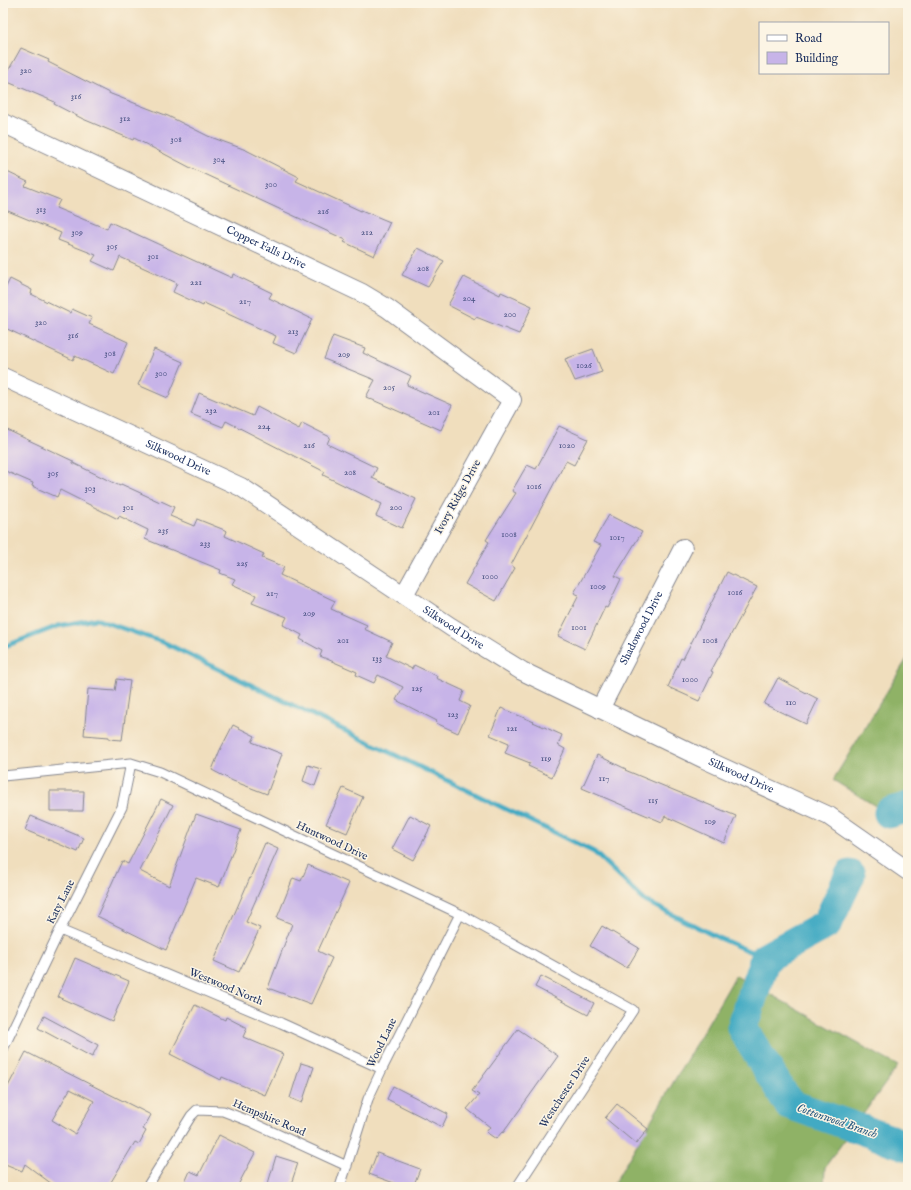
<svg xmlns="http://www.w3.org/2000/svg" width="911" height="1190" font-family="'IM FELL English',serif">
	<rect width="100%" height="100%" fill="#fcf5e5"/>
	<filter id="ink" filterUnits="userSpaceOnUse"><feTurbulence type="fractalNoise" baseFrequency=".025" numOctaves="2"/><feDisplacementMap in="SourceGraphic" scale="8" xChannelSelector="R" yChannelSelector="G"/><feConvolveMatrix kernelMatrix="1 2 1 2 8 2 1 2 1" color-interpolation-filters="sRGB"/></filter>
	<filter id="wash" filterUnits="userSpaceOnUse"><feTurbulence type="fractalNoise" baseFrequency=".012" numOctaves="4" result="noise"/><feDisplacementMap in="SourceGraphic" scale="16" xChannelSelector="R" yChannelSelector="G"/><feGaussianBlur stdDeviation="0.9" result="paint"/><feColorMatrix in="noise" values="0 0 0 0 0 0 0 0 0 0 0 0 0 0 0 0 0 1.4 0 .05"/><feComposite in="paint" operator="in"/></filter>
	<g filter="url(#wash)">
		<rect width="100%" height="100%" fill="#f0debd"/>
		<path fill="#8fb266" stroke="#557062" d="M908,657V826L833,780Z
			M736,975L898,1066L825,1167L824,1187H612Z"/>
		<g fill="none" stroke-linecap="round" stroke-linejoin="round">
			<path stroke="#43aac3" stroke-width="5" d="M3,647L58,626L96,619L165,643L594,852L645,901L719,938L765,958"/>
			<path stroke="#43aac3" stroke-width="31" d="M889,813L908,807
				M850,875L827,924L765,958L742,1028L789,1104L908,1146"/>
		</g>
		<g id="blocks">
			<path fill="#c7b4e8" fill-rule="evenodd" d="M21,48L49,60L48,62L111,94L168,116L208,136L246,150L299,177L296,181L361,211V210L390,222L374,256L344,242L346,240L191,168L134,138L133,140L83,119L54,104L55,102L3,80Z
				M3,170L28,182L25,186L60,200L56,208L107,229L110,222L232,278L233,274L272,293L269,298L312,319L296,353L273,343L276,336L204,303L203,306L173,292L177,283L120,257L114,271L92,261L96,255L58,240L61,233L3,209Z
				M418,248L444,261L428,287L402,275Z
				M464,277L500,295L501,292L532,306L519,334L476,317L475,319L448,305Z
				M10,279L32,290L31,294L70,313L72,309L92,318L89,324L128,342L114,374L75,356L73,360L3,327V293Z
				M333,336L365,348L363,353L411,376L407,385L452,405L441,430L366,397L375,380L324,359Z
				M154,349L183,362L168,398L138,385Z
				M593,349L602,372L575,381L565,359Z
				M199,393L253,416L257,407L299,429L302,423L330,437L327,444L377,468L372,478L416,499L402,528L376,516L382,504L323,475L325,472L226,421L223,427L191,414Z
				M559,426L588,439L574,465L566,461L511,565L515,568L496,601L465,584L489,542L486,540L516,493L512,491L527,465L536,469Z
				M3,428L73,461V463L120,486L121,484L160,502L161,501L174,507L170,516L194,526L197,519L227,531L225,536L264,554L262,558L284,567L280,575L335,601L331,609L367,625L364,629L392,642L386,656L412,669L414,665L437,676L436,678L464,691L460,701L470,706L458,733L436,723L437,721L396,700L403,687L378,675L374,683L356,675L357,672L320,656L322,651L300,639L302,635L283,625L287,617L252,603L256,595L232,584L235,579L220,573L221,570L145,539L148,530L119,516L118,519L60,490L57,497L32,486L33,483L3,470Z
				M609,515L642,532L615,576L621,579L607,608L605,607L585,649L558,636L579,595L574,593L601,545L593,542Z
				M727,572L757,587L711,671L713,672L699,701L668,687L681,658L683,659Z
				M778,678L818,699L806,724L764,704Z
				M117,679L130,681L122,740L109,739V737L84,735L88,689L115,691Z
				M501,708L534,722H533L562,735L558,745L565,749L552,777L528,766L530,763L505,753L509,743L490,735Z
				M233,725L255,736L252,742L282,754L267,794L233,781L212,770L220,750Z
				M597,755L626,769L625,770L736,816L724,843L665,816L662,822L582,788Z
				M308,765L321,769L315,786L303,781Z
				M343,788L363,797L347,833L326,824Z
				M50,791H84L83,811H50Z
				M161,799L173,805L140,871L169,886L196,814L241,830L219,887L196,878L166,950L97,916L122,861L128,864Z
				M410,815L431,826L413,860L392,849Z
				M31,816L84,838L78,852L25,830Z
				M265,843L278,849L246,922L260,928L239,972L214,961Z
				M308,865L349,883L318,951L332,958L311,1004L268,988L292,924L277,918L293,878L301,881Z
				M602,926L639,948L627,968L590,946Z
				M75,958L129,981L112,1021L58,997Z
				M541,976L594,1003L588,1015L535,987Z
				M195,1005L225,1020L226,1017L247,1028L243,1037L283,1054L265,1095L222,1077L221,1080L170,1054Z
				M44,1016L98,1045L92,1057L38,1028Z
				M518,1029L558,1056L503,1133L502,1132L496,1139L486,1132L490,1127L467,1109L479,1095L472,1091Z
				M26,1052L151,1115L143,1129L146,1131L139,1144L135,1142L108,1187H56L25,1164L22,1171L3,1163V1096ZM70,1089L94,1101L75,1134L52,1120Z
				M301,1063L314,1067L302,1103L290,1098Z
				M393,1086L448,1114L442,1127L387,1099Z
				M617,1104L648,1129L636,1144L605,1118Z
				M219,1135L255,1153L237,1187H183L190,1171L199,1175Z
				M377,1153L420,1169L413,1187H405L369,1174Z
				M276,1156L298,1163L290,1187H267Z"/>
		</g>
	</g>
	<g filter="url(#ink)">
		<use href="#blocks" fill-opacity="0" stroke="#86868e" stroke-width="1"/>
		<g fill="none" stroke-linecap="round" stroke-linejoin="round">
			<g stroke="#86868e" stroke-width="11">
				<path id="service" d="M3,776L131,763L160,772L460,914L633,1010L517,1187
					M60,930L281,1023L382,1069
					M3,1049L60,930L122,807L131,763
					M147,1187L191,1116L197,1110L223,1111L249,1121L347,1166
					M340,1187L368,1099L382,1069L460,914"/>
			</g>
			<g stroke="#86868e" stroke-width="20">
				<g id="minor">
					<path id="s1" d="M3,123L362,293L387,308L512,400L404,595"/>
					<path id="s2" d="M3,377L241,487L451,627L522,671L704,759L829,816L908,871"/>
					<path id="s3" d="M600,709L683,548"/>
				</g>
			</g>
			<use href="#service" stroke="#fff" stroke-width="9"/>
			<use href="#minor" stroke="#fff" stroke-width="18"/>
		</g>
	</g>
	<g text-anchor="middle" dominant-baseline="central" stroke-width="3" stroke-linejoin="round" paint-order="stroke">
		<g font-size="9" fill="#465080">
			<text x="26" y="70">320</text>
			<text x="76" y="96">316</text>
			<text x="125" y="118">312</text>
			<text x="176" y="139">308</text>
			<text x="219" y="159">304</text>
			<text x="271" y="184">300</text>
			<text x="41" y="209">313</text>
			<text x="323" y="211">216</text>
			<text x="77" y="232">309</text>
			<text x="367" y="232">212</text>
			<text x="112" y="246">305</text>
			<text x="153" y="256">301</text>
			<text x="423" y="268">208</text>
			<text x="196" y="282">221</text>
			<text x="469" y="298">204</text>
			<text x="245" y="301">217</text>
			<text x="510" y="314">200</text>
			<text x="41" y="322">320</text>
			<text x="293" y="331">213</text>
			<text x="73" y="335">316</text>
			<text x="110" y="353">308</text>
			<text x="344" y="354">209</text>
			<text x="584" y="365">1026</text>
			<text x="161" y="373">300</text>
			<text x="389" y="387">205</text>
			<text x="211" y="410">232</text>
			<text x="434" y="412">201</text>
			<text x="264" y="426">224</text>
			<text x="309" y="445">216</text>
			<text x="567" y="445">1020</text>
			<text x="350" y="472">208</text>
			<text x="53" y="473">305</text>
			<text x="534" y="486">1016</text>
			<text x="90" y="488">303</text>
			<text x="128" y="507">301</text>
			<text x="396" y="507">200</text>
			<text x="163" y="530">235</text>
			<text x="509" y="534">1008</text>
			<text x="617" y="537">1017</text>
			<text x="205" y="543">233</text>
			<text x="242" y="563">225</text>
			<text x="490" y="576">1000</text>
			<text x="598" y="586">1009</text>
			<text x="735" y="592">1016</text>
			<text x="272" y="593">217</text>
			<text x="309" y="613">209</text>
			<text x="579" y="627">1001</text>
			<text x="343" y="640">201</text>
			<text x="710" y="640">1008</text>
			<text x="377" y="658">133</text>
			<text x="690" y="679">1000</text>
			<text x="417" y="688">125</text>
			<text x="791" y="702">110</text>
			<text x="453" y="714">123</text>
			<text x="512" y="728">121</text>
			<text x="546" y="758">119</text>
			<text x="604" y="778">117</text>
			<text x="653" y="800">115</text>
			<text x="710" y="821">109</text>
		</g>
		<g font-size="11" fill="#1b2f5e" stroke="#fcf5e5">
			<text stroke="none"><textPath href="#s1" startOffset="291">Copper Falls Drive</textPath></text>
			<text stroke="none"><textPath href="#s2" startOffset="193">Silkwood Drive</textPath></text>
			<text transform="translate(458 497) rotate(-61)">Ivory Ridge Drive</text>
			<text stroke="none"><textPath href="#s2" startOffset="517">Silkwood Drive</textPath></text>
			<text stroke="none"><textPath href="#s3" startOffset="91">Shadowood Drive</textPath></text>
			<text stroke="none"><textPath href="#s2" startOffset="841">Silkwood Drive</textPath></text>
			<text transform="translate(332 841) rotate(25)">Huntwood Drive</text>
			<text transform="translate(61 902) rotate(-63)">Katy Lane</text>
			<text transform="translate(226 987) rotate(23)">Westwood North</text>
			<text transform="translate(382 1043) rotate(-64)">Wood Lane</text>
			<text transform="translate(565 1092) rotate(-57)">Westchester Drive</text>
			<text transform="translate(269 1118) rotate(23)">Hempshire Road</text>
		</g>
		<g font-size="12" font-style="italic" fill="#295a81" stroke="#fcf5e5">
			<text transform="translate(837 1121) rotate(19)">Cottonwood Branch</text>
		</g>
	</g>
	<rect width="911" height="1190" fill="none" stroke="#fcf5e5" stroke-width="16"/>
	<rect x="759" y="22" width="130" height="52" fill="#fcf5e5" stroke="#a2a6af"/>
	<rect x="767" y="35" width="20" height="6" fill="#ffffff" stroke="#a2a6af"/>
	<text x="795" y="42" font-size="12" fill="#1b2f5e">Road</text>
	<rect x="767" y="52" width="20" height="12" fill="#c7b4e8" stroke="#a2a6af"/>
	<text x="795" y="62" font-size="12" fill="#1b2f5e">Building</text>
</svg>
